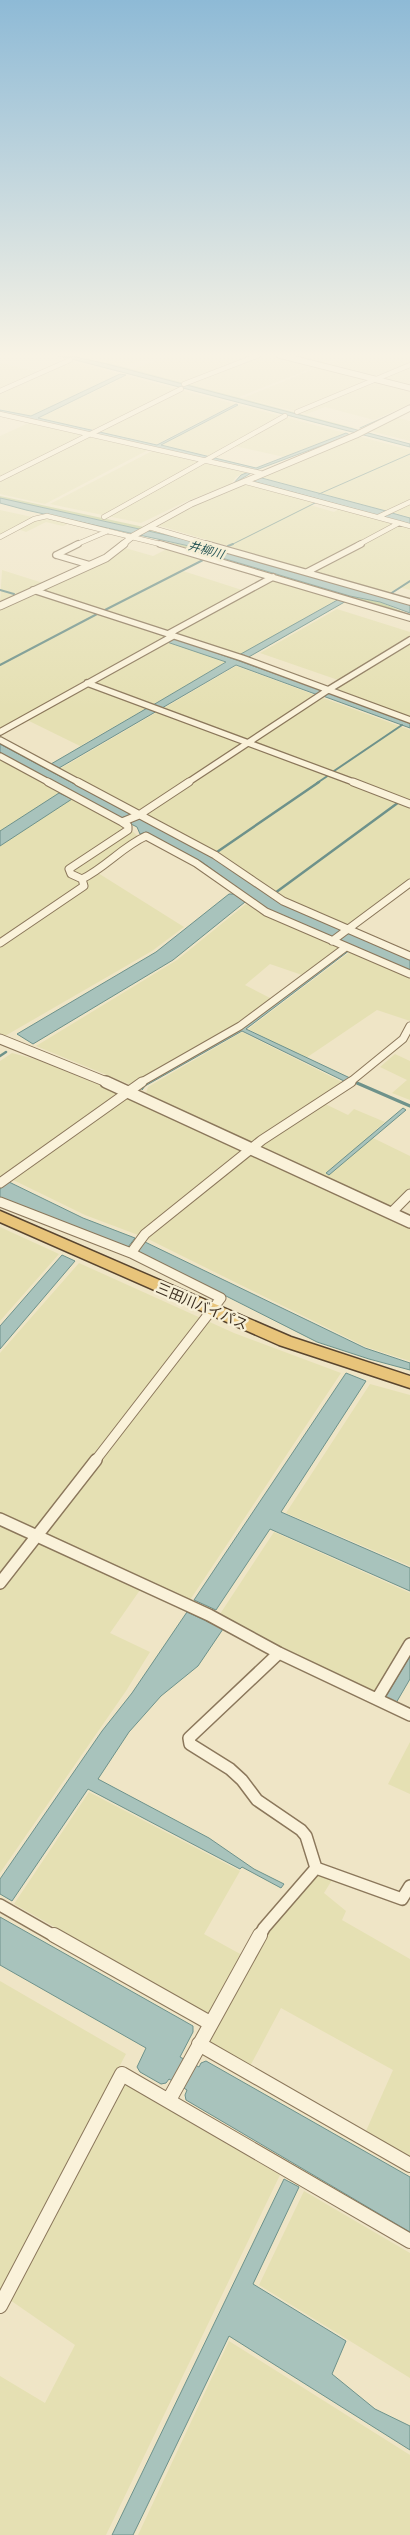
<svg xmlns="http://www.w3.org/2000/svg" width="410" height="2535" font-family="'Source Serif 4','Noto Sans JP',serif">
	<rect width="100%" height="100%" fill="#efe5c6"/>
	<path fill="#e5e0b3" d="M79,355H158L125,366Z
		M173,355H275L318,366L239,397L133,369Z
		M285,355H344L321,364Z
		M350,355H410V386L325,365Z
		M71,361L119,374L30,416L0,409V363L44,373Z
		M321,366L410,389V404L374,420L325,407L307,414L243,398Z
		M127,376L235,404L157,444L39,418Z
		M239,405L345,433L284,457L230,445L210,456L162,445Z
		M394,417L410,421V441L370,431Z
		M31,422L150,449L45,504L0,494V436Z
		M358,436L410,450V517L260,477Z
		M154,450L249,471L236,477L231,484L187,501L141,523L50,504Z
		M248,483L316,501L310,505L334,512L341,508L410,527V590L399,587L388,594L157,525L198,504Z
		M0,510L32,517L41,515L72,522L63,526L46,522L26,532L18,529L0,539Z
		M125,548L153,556L169,548L204,558L180,570L245,591L274,579L338,599L80,746L25,719L0,733V608L107,561Z
		M2,570L43,583L0,603Z
		M337,609L410,632V718L328,689L341,681L260,653Z
		M236,666L410,730V881L347,927L286,900L58,770Z
		M0,758L131,830L140,838L98,873L184,927L152,951L5,1036L0,1034Z
		M246,904L260,912L336,945L339,948L302,975L270,964L245,985L272,999L237,1025L131,1085L36,1046L177,960Z
		M351,951L410,976V1021L377,1010L306,1058L248,1029Z
		M242,1032L344,1083L317,1100L348,1115L354,1109L385,1122L369,1136L410,1156V1188L390,1208L146,1093L148,1087Z
		M12,1053L35,1059L120,1093L410,1226V1361L366,1347L146,1238L85,1215L5,1176L0,1179V1061Z
		M395,1054L410,1061V1100L392,1093L407,1080L380,1067Z
		M0,1227L59,1254L0,1321Z
		M79,1263L234,1333L341,1373L190,1600L147,1580L110,1633L150,1652L126,1691L0,1873V1353Z
		M370,1384L410,1395V1566L286,1513Z
		M274,1532L410,1593V1637L378,1694L281,1649L220,1614Z
		M410,1742V1794L388,1784Z
		M89,1792L240,1871L204,1934L251,1960L270,1930L316,1875L332,1880L324,1893L346,1911L342,1920L410,1959V2157L366,2131L393,2070L281,2008L249,2068L205,2043L217,2019L14,1904Z
		M0,1981L126,2054L0,2291Z
		M123,2083L280,2175L106,2535H0V2376L45,2403L75,2345L10,2300Z
		M304,2191L410,2253V2378L259,2285Z
		M229,2341L410,2455V2535H138Z"/>
	<path fill="#c5ce99" d="M67,355L113,364L357,429L346,427Z
		M0,496L153,529L193,541L0,498Z
		M167,542L189,546L219,557L350,596L380,602L410,615Z"/>
	<path fill="#a8c3bc" stroke="#6e928b" d="M56,355H67L107,364L410,444V447Z
		M120,374L126,375L38,418L157,445L236,404L238,405L161,445L256,468L346,433L350,435L256,470L233,484L241,475L254,470L0,412V410L31,416Z
		M258,477L386,511L383,513L389,515L392,513L410,518V524L385,518L386,515H376L252,481Z
		M0,498L193,541L251,560L410,604V613L380,602L350,596L219,557L189,546L26,510L0,503Z
		M341,598L348,600L247,658L239,655Z
		M174,638L324,691L318,695L236,665L162,708L153,705L226,662L167,642Z
		M329,692L410,722V728L323,696Z
		M149,707L157,711L59,768L51,764Z
		M0,744L130,814L128,816L139,818L211,856L278,902L410,959V971L265,908L202,862L146,832L140,834L137,827L129,823L131,822L124,817L120,819L0,753Z
		M59,793L72,799L0,846V831Z
		M229,894H234L245,902L173,960L33,1044L17,1034L156,952Z
		M347,949L350,950L246,1029L350,1078L346,1082L242,1031L145,1086L142,1090V1086L243,1027Z
		M403,1108L406,1110L329,1175L326,1173Z
		M9,1182L83,1218L135,1238L128,1247L0,1198V1189Z
		M145,1242L365,1348L410,1363V1370L369,1359L317,1342L139,1252V1247Z
		M62,1255L75,1261L0,1349V1326Z
		M346,1373L366,1381L281,1512L410,1568V1591L270,1529L216,1610L194,1600Z
		M187,1612L223,1629L198,1666L161,1696L129,1732L98,1779L209,1838L254,1869L284,1884L281,1888L242,1867L240,1869L88,1789L12,1901L0,1894V1879L102,1731L132,1693Z
		M410,1656V1679L396,1703L385,1698Z
		M0,1917L193,2026V2032L180,2057L199,2067L201,2063L206,2061L410,2177V2232L186,2100L185,2095L187,2090L169,2079L166,2083L161,2084L140,2072L137,2067L146,2048L0,1965Z
		M284,2179L299,2187L253,2284L346,2341L332,2374L375,2409L410,2426V2450L229,2336L133,2535H112Z"/>
	<g fill="none" stroke-linecap="round" stroke-linejoin="round">
		<path stroke="#6e928b" stroke-width="1" d="M360,428L405,408
			M319,494L410,454
			M231,545L317,502"/>
		<path stroke="#6e928b" stroke-width="2" d="M228,546L233,544
			M0,590L14,594
			M390,594L410,581
			M103,611L203,560
			M0,665L99,613
			M334,771L402,725
			M317,783L329,775"/>
		<path stroke="#6e928b" stroke-width="2.5" d="M217,852L319,782
			M275,893L399,802
			M0,1056L6,1052"/>
		<path stroke="#6e928b" stroke-width="3" d="M357,1083L410,1106"/>
		<g stroke="#8b775b" stroke-width="5.5">
			<path id="minor-far5" d="M184,384L259,355
				M0,391L70,360
				M297,412L410,365
				M0,414L260,473
				M0,479L181,389
				M246,482L399,523L358,545
				M104,517L285,416
				M378,517L410,502
				M399,523L410,526
				M149,527L211,545
				M0,537L34,519L47,516L164,545
				M75,545L108,531"/>
		</g>
		<g stroke="#8b775b" stroke-width="8">
			<path id="minor-far4" d="M160,544L410,618
				M206,544L410,602
				M56,555L78,544
				M56,555L90,565
				M307,572L361,544
				M33,590L242,658L410,720
				M168,634L273,577
				M87,683L356,783
				M0,732L173,636
				M0,740L80,783
				M0,756L50,783
				M187,783L328,690L410,640"/>
		</g>
		<g stroke="#8b775b" stroke-width="9">
			<path id="minor-far3" d="M48,782L122,822L139,815L189,782
				M78,782L215,855L283,901L410,956
				M353,782L410,804
				M82,879C106,867 122,847 146,836L196,863L266,912L410,974
				M332,941L410,883
				M0,943L84,886L82,879L71,874L69,869L128,830V826L122,822
				M140,1083L240,1026L346,947
				M349,1083L403,1039L410,1026"/>
		</g>
		<g stroke="#8b775b" stroke-width="11">
			<path id="minor-far2" d="M0,1183L142,1082
				M0,1202L131,1253
				M391,1213L410,1194
				M95,1461L221,1298L131,1253L145,1234L262,1140L351,1082"/>
		</g>
		<g stroke="#8b775b" stroke-width="14">
			<path id="minor-far1" d="M0,1519L209,1615L279,1653L410,1715
				M0,1583L96,1460
				M377,1699L410,1644
				M316,1868L402,1899L410,1886
				M0,1905L56,1937
				M259,1937L264,1928L316,1868L306,1836L301,1830L257,1800L242,1780L230,1769L190,1744L189,1738L279,1653"/>
		</g>
		<g stroke="#8b775b" stroke-width="16">
			<path id="minor" d="M54,1935L210,2023
				M199,2044L410,2165
				M169,2100L260,1935
				M0,2306L122,2074L410,2241"/>
		</g>
		<g stroke="#8b775b" stroke-width="7">
			<path id="tertiary-far3" d="M279,355L410,388
				M122,545L133,536L191,504L356,435L410,408"/>
		</g>
		<g stroke="#8b775b" stroke-width="9">
			<path id="tertiary-far2" d="M0,606L106,558L124,544"/>
		</g>
		<g stroke="#8b775b" stroke-width="11">
			<path id="tertiary-far1" d="M0,1039L109,1083"/>
		</g>
		<g stroke="#8b775b" stroke-width="14">
			<path id="tertiary" d="M106,1082L410,1222"/>
		</g>
		<g stroke="#59452f" stroke-width="3">
			<path id="trunk" d="M0,1211L291,1337L410,1376V1388L279,1345L0,1222Z"/>
		</g>
		<use href="#minor-far5" stroke="#faf2da" stroke-width="4.5"/>
		<use href="#minor-far4" stroke="#faf2da" stroke-width="5.5"/>
		<use href="#minor-far3" stroke="#faf2da" stroke-width="7"/>
		<use href="#minor-far2" stroke="#faf2da" stroke-width="9"/>
		<use href="#minor-far1" stroke="#faf2da" stroke-width="11"/>
		<use href="#minor" stroke="#faf2da" stroke-width="14"/>
		<use href="#tertiary-far3" stroke="#faf2da" stroke-width="5.5"/>
		<use href="#tertiary-far2" stroke="#faf2da" stroke-width="7"/>
		<use href="#tertiary-far1" stroke="#faf2da" stroke-width="9"/>
		<use href="#tertiary" stroke="#faf2da" stroke-width="11"/>
		<use href="#trunk" fill="#e8c47a" fill-rule="evenodd"/>
	</g>
	<linearGradient id="sky" x2="0" y2="1"><stop stop-color="#8ebad6"/><stop offset="0.5" stop-color="#f8f3e5"/><stop offset="1" stop-color="#f8f3e5" stop-opacity="0"/></linearGradient>
	<rect width="410" height="710" fill="url(#sky)"/>
	<g text-anchor="middle" dominant-baseline="central" stroke-width="5" stroke-linejoin="round" paint-order="stroke">
		<g font-size="12" font-style="italic" fill="#2e5b5b" stroke="#f6efd6">
			<text transform="translate(206 550) rotate(16)">井柳川</text>
		</g>
		<g font-size="14" fill="#3b2e1f" stroke="#f6efd6">
			<text transform="translate(202 1306) rotate(23)">三田川バイパス</text>
		</g>
	</g>
</svg>
